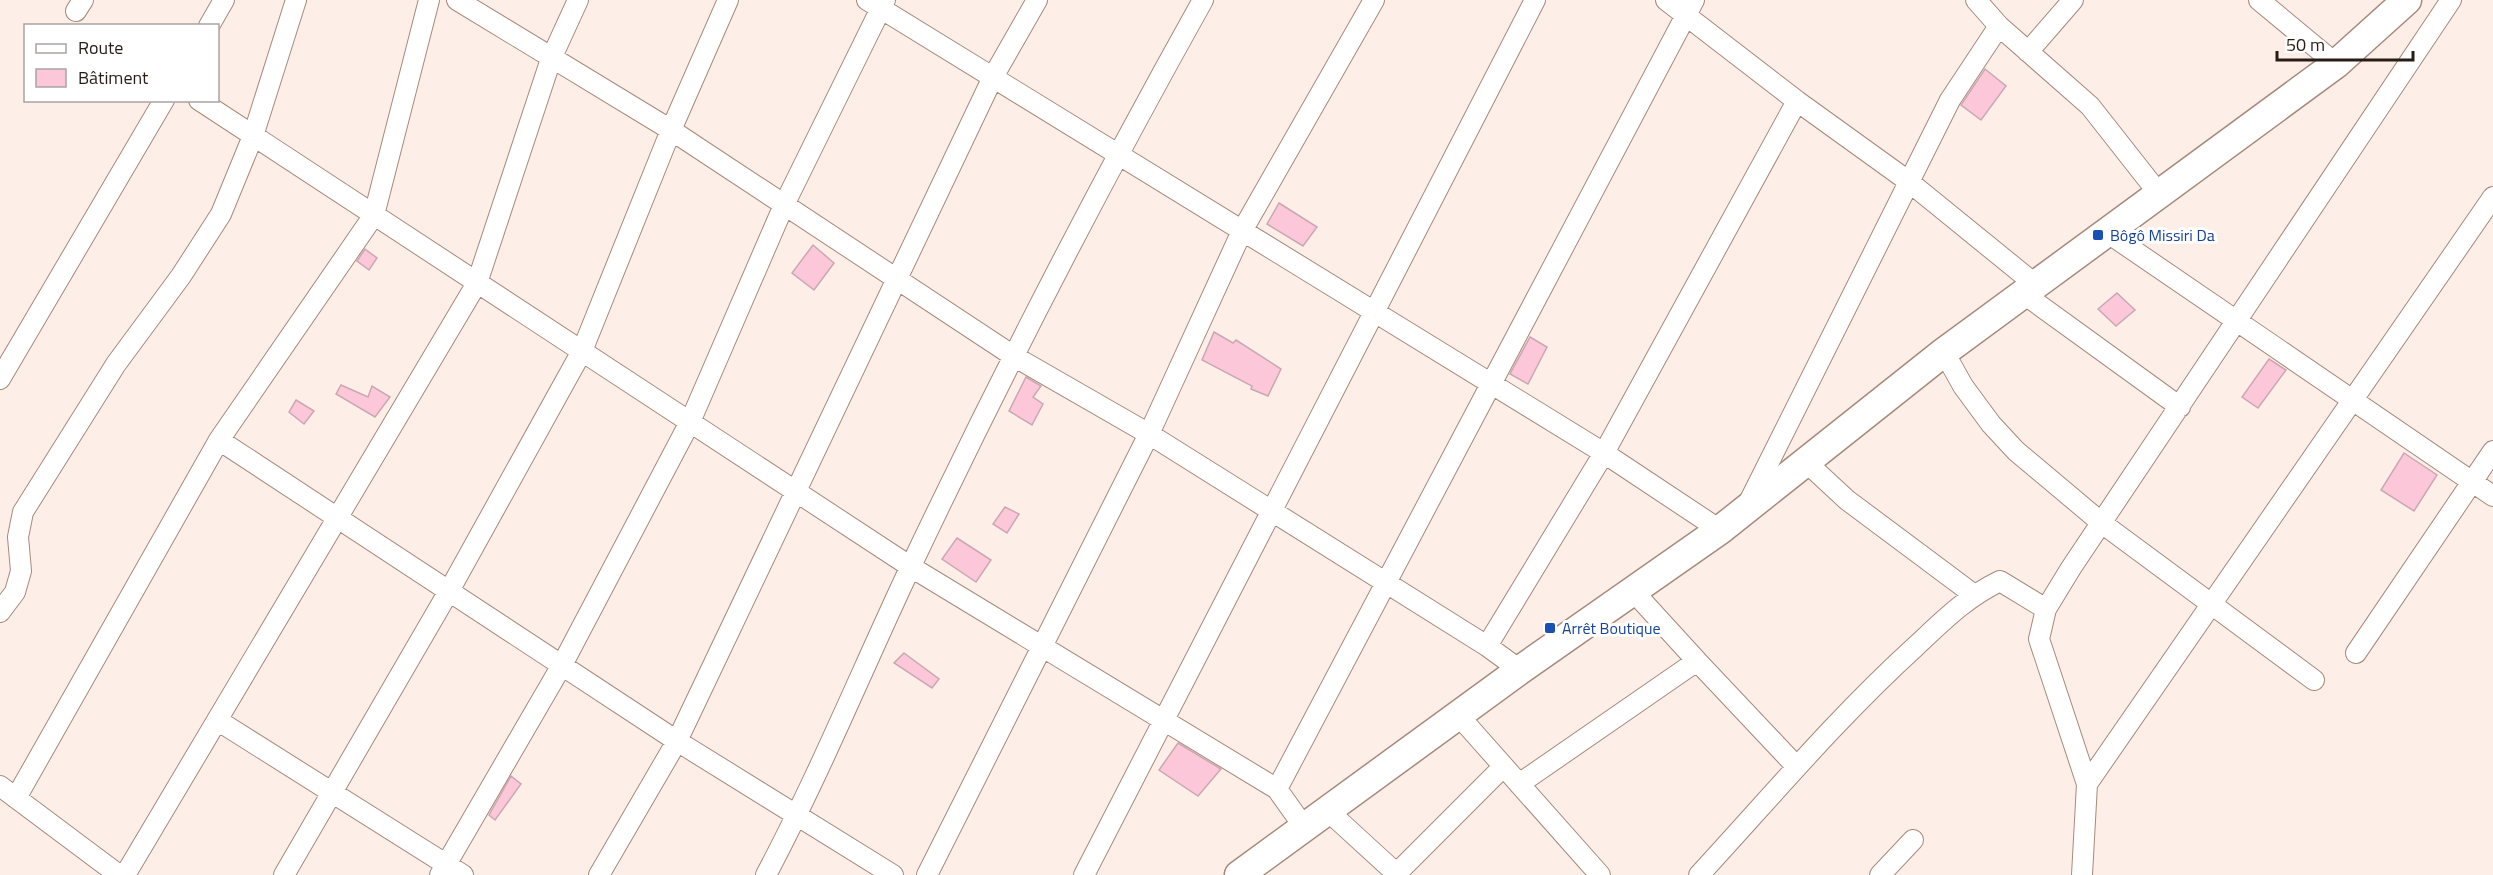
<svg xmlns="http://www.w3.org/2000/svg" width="2493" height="875" font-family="'Titillium Web',sans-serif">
	<rect width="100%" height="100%" fill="#fdefe8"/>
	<path fill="#fcc7d9" stroke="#cba7b3" stroke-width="1.5" d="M1985,69L2006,86L1981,120L1961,105Z
		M1279,203L1317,227L1303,246L1267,224Z
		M813,245L834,263L814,290L792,273Z
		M365,249L377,258L369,270L357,261Z
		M2117,293L2135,310L2116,326L2098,309Z
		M1214,332L1233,343L1236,340L1281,369L1268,396L1251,389L1252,386L1202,360Z
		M1530,337L1547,347L1528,384L1510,374Z
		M2269,359L2286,370L2258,408L2242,397Z
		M1026,377L1041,386L1033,397L1043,404L1032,425L1009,411Z
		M341,385L368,397L372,386L390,397L375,417L336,394Z
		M296,400L314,411L304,424L289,412Z
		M2404,453L2437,475L2414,511L2381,490Z
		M1005,507L1019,514L1007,533L993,524Z
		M957,538L991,560L976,582L942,559Z
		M904,653L939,679L932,688L894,663Z
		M1178,743L1221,769L1198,796L1159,770Z
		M511,776L521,784L495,820L489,815Z"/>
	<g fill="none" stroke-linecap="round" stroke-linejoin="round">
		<g stroke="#a8897a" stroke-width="22">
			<path id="minor" d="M457,0L671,130L1015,357L1149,434L1487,646L1520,670
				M867,0L1604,453L1720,530
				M1666,0L1797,101L1908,181L2036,285
				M1976,0L1999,26L2090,106L2160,195
				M2259,0L2336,64
				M76,11L83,0
				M209,26L224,0
				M2028,52L2073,0
				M199,100L911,567L1277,789L1304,827
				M2108,233L2493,496
				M2024,294L2180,407
				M1944,352L1963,386L1991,424L2016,451L2103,524L2314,680
				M0,379L164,100
				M219,440L677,741L893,875
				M1806,462L1847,500L1973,594
				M1748,504L1950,100L1999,26
				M0,612L15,592L21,571L18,537L23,512L116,364L181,276L221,214L253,136L296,0
				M1487,646L1604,453L1797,101
				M2356,653L2493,451
				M1697,661L1796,766
				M1459,716L1600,875
				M217,720L463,875
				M1519,784L1697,661L1633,591
				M2087,784L2493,197
				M0,786L119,875
				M1277,789L1694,0
				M16,798L219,440L374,215L429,0
				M1327,810L1398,875
				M125,875L477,283L551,59L578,0
				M284,875L449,591L582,351L671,130L728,0
				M440,875L562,665L690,422L784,205L885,0
				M599,875L677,741L993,77L1037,0
				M766,875C819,775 862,670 910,568C1001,376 1099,186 1203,0
				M927,875L1149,434L1242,231L1374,0
				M1084,875L1535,0
				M1395,875L1502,768
				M1699,875C1770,798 1837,718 1915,647C1943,621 1965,598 2000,581L2046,609
				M1880,875L1913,840
				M2082,875L2087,784L2039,639L2046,609L2071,568L2451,0"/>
		</g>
		<g stroke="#a8897a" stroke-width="31">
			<path id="secondary" d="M1239,875L1520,670L1720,530L1944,352L2336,64L2407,0"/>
		</g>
		<use href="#minor" stroke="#fff" stroke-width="20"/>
		<use href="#secondary" stroke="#fff" stroke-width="28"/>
	</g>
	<g fill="#1a4fb4" stroke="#fff" stroke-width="2">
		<rect x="2092" y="229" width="12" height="12" rx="3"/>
		<rect x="1544" y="622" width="12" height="12" rx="3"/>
	</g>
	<g text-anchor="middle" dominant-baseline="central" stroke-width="6" stroke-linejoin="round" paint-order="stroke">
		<g font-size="16" fill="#164399" stroke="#fff" text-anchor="start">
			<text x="2110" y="235">Bôgô Missiri Da</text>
			<text x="1562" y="628">Arrêt Boutique</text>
		</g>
	</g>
	<rect x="24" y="24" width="195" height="78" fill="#ffffff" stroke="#a9a4a2" stroke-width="1.5"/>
	<rect x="36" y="44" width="30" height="9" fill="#ffffff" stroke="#a9a4a2" stroke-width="1.5"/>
	<text x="78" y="54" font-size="18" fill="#281c16">Route</text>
	<rect x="36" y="69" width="30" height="18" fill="#fcc7d9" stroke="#a9a4a2" stroke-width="1.5"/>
	<text x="78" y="84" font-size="18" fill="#281c16">Bâtiment</text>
	<path d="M2277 51v9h136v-9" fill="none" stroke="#281c16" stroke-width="3"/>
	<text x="2286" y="51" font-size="18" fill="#281c16" stroke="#ffffff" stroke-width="4.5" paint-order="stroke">50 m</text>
</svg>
